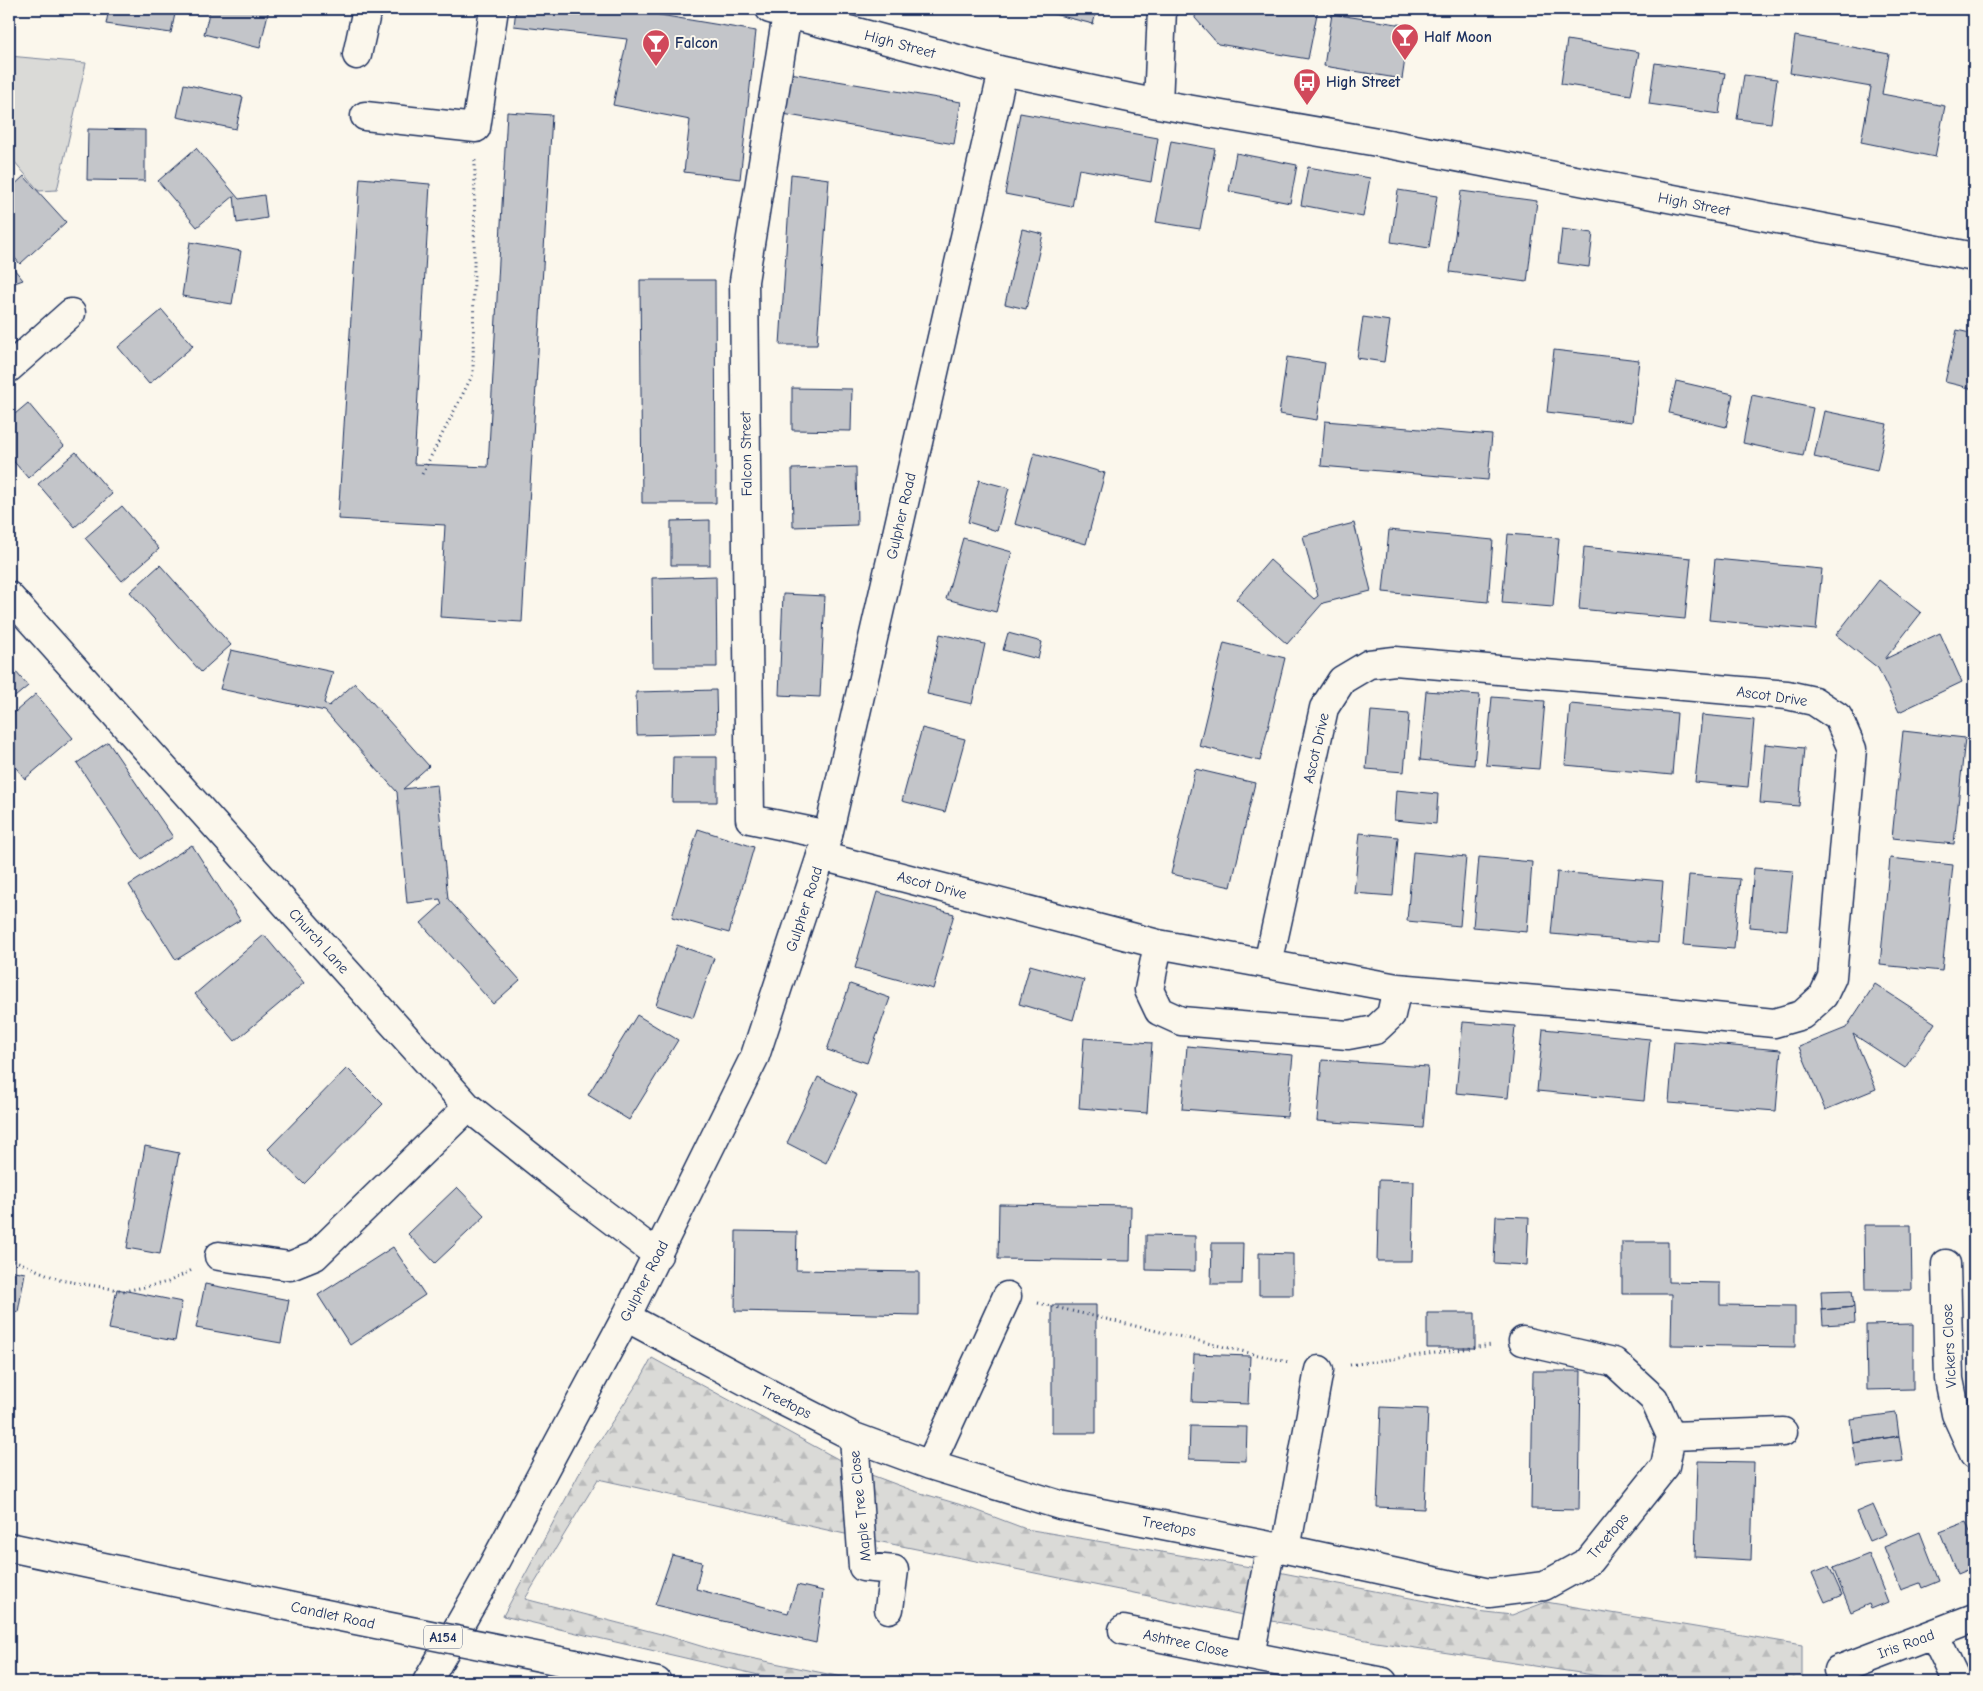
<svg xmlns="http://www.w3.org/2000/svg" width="1983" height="1691" font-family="'Comic Neue',sans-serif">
	<defs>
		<pattern id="forest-firs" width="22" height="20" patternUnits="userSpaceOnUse" patternTransform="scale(1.25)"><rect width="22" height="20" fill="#dadad7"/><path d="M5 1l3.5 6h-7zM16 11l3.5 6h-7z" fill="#babbbb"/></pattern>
	</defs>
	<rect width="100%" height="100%" fill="#fbf7ec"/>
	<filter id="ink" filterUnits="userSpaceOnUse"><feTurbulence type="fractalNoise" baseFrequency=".02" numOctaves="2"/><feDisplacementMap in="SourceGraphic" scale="10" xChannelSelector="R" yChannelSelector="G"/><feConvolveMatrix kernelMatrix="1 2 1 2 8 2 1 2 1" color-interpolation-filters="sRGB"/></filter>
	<g filter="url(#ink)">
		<path fill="#dadad7" stroke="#7a849a" d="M9,56L86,63L57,190L39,191L9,155Z"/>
		<path fill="url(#forest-firs)" stroke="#7a849a" d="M652,1358L858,1470L914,1491L965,1506L1026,1529L1268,1570L1476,1611L1512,1615L1546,1602L1802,1645V1682H1639L1376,1642L872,1540L598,1479L525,1599L661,1634L717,1651L866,1682H789L503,1616L586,1461L641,1378Z"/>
		<path fill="#c3c5c9" stroke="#1b2f5e" d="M109,9H176L171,33L106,24Z
			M210,9H269L260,48L204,34Z
			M516,9H624L756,31L740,179L684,172L690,120L613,105L627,39L514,26Z
			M1034,9H1097L1093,24Z
			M1196,9H1318L1308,59L1218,44L1195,18Z
			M1332,14L1410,26L1402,79L1324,66Z
			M1795,36L1889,54L1882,94L1945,106L1935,157L1861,142L1871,87L1790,73Z
			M1567,40L1639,52L1631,95L1561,84Z
			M1655,63L1725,73L1719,114L1649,104Z
			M790,73L961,102L954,144L783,114Z
			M1744,75L1777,79L1771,123L1737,119Z
			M184,84L243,97L236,129L177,117Z
			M507,112L552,115L522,622L440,617L445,525L338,519L360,178L430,184L414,464L488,467Z
			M1020,113L1158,138L1151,182L1079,169L1072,207L1005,194Z
			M88,129L145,130V181L87,180Z
			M1171,141L1215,149L1200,229L1156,222Z
			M196,148L239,199L264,195L267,218L237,223L234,196L197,227L158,181Z
			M1236,153L1297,165L1290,203L1229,191Z
			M1308,167L1370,178L1363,217L1301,205Z
			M791,174L829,179L817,345H780Z
			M24,176L66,222L20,264L9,251V190Z
			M1398,190L1437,196L1429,248L1391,242Z
			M1461,191L1537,201L1527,282L1450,272Z
			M1022,229L1043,234L1026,309L1005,304Z
			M1562,229L1593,233L1589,267L1558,263Z
			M190,242L241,251L232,304L182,296Z
			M9,263L23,280L9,285Z
			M640,280H715L716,503H642Z
			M162,310L193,346L149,384L118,347Z
			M1363,317L1390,321L1384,362L1357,358Z
			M1957,330L1974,334V389L1945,382Z
			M1554,350L1639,360L1632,422L1547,412Z
			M1287,357L1325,363L1317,420L1279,414Z
			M1676,381L1733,394L1726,427L1669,413Z
			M792,388L852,389L851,431L792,430Z
			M1752,395L1813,408L1803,456L1743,443Z
			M28,403L64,446L28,478L9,456V419Z
			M1824,411L1887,424L1877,471L1814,457Z
			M1325,421L1492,435L1488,480L1321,466Z
			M76,452L112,494L75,527L38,484Z
			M1034,453L1105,473L1086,544L1015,524Z
			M856,467L857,525L793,527L792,469Z
			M979,480L1009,488L997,531L968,522Z
			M122,506L159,549L122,581L85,538Z
			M710,520V565H671V521Z
			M1354,523L1371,591L1323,603L1287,644L1236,599L1270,560L1314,599L1318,596L1303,536Z
			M1389,530L1493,540L1488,602L1383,592Z
			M1508,534L1559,538L1553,607L1502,603Z
			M963,538L1012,552L996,612L946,599Z
			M1584,547L1691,558L1685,619L1579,609Z
			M1715,559L1822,569L1816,630L1709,620Z
			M160,565L231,645L201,672L130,592Z
			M716,576L717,667H653L652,578Z
			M1879,580L1921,613L1885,659L1940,633L1962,682L1899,712L1878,668L1836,635Z
			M783,594L825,596L820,697L779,695Z
			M1008,633L1042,642L1038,659L1003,650Z
			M940,634L985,644L972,704L927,694Z
			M1224,643L1285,658L1260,761L1199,746Z
			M231,650L333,672L324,703L329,706L355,683L429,766L403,789L437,785L448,899L520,980L493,1004L421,923L442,904L440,899L407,903L397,792L325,711L220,689Z
			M9,664L28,686L9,702Z
			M716,690L717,733L637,735L636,692Z
			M1426,691L1480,695L1474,765L1420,760Z
			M36,694L73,738L25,779L9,759V717Z
			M1492,697L1545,701L1539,769L1486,765Z
			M1570,704L1677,713L1672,775L1565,765Z
			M1371,711L1409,714L1404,772L1366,769Z
			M1702,715L1754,720L1748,787L1695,782Z
			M922,728L965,739L945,812L902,801Z
			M1903,731L1965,738L1954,844L1892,838Z
			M108,742L173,837L141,859L77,763Z
			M1765,744L1804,748L1799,806L1760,803Z
			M673,757H717V802H672Z
			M1195,769L1255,783L1231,887L1171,874Z
			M1396,790L1438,794L1436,824L1394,820Z
			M698,829L754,847L729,933L672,917Z
			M1360,833L1398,837L1393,896L1354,893Z
			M192,845L240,920L176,960L129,885Z
			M1413,852L1466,857L1460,926L1407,921Z
			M1479,857L1532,862L1527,932L1473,927Z
			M1890,858L1953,865L1942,971L1880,965Z
			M1754,868L1793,871L1787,930L1749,927Z
			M1557,872L1663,881L1658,943L1551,934Z
			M1689,875L1740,879L1734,949L1683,945Z
			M877,892L954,914L933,989L855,968Z
			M264,935L304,983L235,1041L195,994Z
			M677,945L714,958L693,1018L656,1005Z
			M1030,965L1084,980L1073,1020L1019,1004Z
			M850,984L890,998L867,1063L827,1050Z
			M1875,984L1935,1023L1905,1068L1853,1034L1876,1089L1825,1110L1799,1047L1846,1028Z
			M637,1015L678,1040L629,1120L588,1095Z
			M1463,1022L1515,1026L1508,1098L1456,1093Z
			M1543,1029L1650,1039L1644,1101L1537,1091Z
			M1084,1038L1152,1043L1147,1113L1079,1108Z
			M1674,1041L1781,1050L1776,1111L1669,1103Z
			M1187,1046L1293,1055L1287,1117L1182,1109Z
			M1322,1060L1428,1067L1423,1128L1317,1121Z
			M347,1068L383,1104L304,1184L268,1149Z
			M818,1077L857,1095L826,1163L787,1143Z
			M145,1146L179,1153L160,1254L127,1248Z
			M1379,1180L1414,1181L1412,1261H1377Z
			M457,1187L485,1216L435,1263L408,1234Z
			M999,1204L1131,1206L1130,1261L998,1259Z
			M1496,1216L1529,1217L1527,1265L1494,1263Z
			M1864,1225H1911L1912,1290H1865Z
			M736,1231L797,1232L796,1270L919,1272V1315L735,1311Z
			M1146,1235L1195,1236V1271L1146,1270Z
			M1622,1242H1668V1282L1720,1283V1305L1795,1306V1347L1671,1345L1672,1294H1622Z
			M1212,1243H1243L1242,1284H1211Z
			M393,1247L425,1295L350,1345L318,1295Z
			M1259,1253L1293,1254V1295H1259Z
			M9,1270L25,1273L18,1312L9,1310Z
			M205,1284L289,1300L281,1343L196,1328Z
			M117,1289L182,1302L175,1341L109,1329Z
			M1852,1290L1854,1307L1822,1310L1821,1291Z
			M1052,1305H1096V1433H1052Z
			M1854,1307L1855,1323L1823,1325L1822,1310Z
			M1427,1313H1475V1348H1427Z
			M1913,1324V1389L1867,1390L1866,1325Z
			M1194,1354L1250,1356L1248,1404L1192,1402Z
			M1533,1371H1581L1579,1510L1531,1509Z
			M1381,1407L1428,1409L1424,1509L1377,1507Z
			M1896,1413L1899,1436L1853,1443L1850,1419Z
			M1190,1426L1247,1427L1246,1461L1189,1459Z
			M1899,1436L1903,1461L1857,1467L1853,1443Z
			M1698,1461L1754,1462L1751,1560L1695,1557Z
			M1873,1505L1886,1534L1869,1541L1856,1512Z
			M1966,1522L1974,1542V1567L1957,1574L1940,1532Z
			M1920,1532L1939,1581L1922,1588L1920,1583L1901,1590L1884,1547Z
			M1869,1554L1888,1602L1871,1609L1869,1604L1851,1612L1833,1568Z
			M672,1555L702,1562L696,1589L788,1613L797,1585L823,1591L816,1643L655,1605Z
			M1829,1566L1842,1595L1825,1602L1812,1573Z"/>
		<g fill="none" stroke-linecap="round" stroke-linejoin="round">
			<g stroke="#1b2f5e" stroke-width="31">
				<path id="street" d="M787,14L744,281L750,819L828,835
					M357,55L367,9
					M365,116L476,128L494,9
					M9,368L71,313
					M9,596L468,1107L576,1193L658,1255
					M821,856L1158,944L1397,988L1596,1005L1774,1023L1802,1015L1823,996L1832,977L1852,749L1838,717L1814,701L1787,695L1395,661L1369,664L1342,680L1324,708L1268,964
					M1158,944L1149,990L1159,1011L1181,1021L1348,1035L1375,1030L1391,1015L1397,988
					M219,1256L290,1266L315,1256L468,1107
					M1946,1264L1949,1379L1956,1414L1974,1454
					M626,1317L783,1401L854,1437L930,1465L1060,1505L1286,1549L1489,1593L1544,1586L1589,1561L1665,1466L1671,1436L1654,1399L1614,1362L1523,1341
					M1671,1436L1783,1432
					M854,1437L863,1567L894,1570L889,1609
					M930,1465L1007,1296
					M1271,1546L1250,1656L1383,1682
					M1286,1549L1319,1370
					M1123,1630L1250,1656
					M1934,1634L1957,1682
					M1838,1670L1974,1618"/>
			</g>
			<g stroke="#1b2f5e" stroke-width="31">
				<path id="secondary" d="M770,9L1003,71L1158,104L1389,144L1974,257
					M1158,104L1162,9
					M427,1682L483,1584L626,1317L755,1056L828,835L1003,71"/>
			</g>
			<g stroke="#1b2f5e" stroke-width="31">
				<path id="primary" d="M9,1547L311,1611
					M575,1664L657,1682"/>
			</g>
			<path stroke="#1b2f5e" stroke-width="3" stroke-dasharray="1 4" stroke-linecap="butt" d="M422,474L473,374L475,159
				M9,1258L60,1280L125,1291L168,1282L192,1270
				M1038,1303L1288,1362
				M1350,1365L1492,1345"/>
			<use href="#street" stroke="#fbf7ec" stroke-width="28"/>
			<use href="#secondary" stroke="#fbf7ec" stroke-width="28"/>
			<use href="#primary" stroke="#fbf7ec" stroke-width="28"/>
			<g stroke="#1b2f5e" stroke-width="31" stroke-linecap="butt">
				<path id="primary-bridge" d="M311,1611L575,1664"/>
			</g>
			<use href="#primary-bridge" stroke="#fbf7ec" stroke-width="28"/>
		</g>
	</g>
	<defs>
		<g id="bar-pin" transform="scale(1.4375)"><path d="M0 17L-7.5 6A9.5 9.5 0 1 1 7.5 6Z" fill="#d1495b" stroke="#fbf7ec"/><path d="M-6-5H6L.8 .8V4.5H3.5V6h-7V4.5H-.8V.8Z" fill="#fff"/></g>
		<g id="bus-pin" transform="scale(1.4375)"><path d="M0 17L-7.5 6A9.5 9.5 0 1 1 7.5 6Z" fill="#d1495b" stroke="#fbf7ec"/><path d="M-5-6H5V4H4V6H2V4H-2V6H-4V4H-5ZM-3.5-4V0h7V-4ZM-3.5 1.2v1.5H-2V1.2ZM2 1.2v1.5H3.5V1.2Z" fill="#fff"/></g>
	</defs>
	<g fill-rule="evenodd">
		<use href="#bar-pin" x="1405" y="37"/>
		<use href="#bar-pin" x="656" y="43"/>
		<use href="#bus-pin" x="1307" y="82"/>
	</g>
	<g text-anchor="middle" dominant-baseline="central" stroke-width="4" stroke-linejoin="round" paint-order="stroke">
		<rect fill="#fbf7ec" stroke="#5e6b89" stroke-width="1" x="424" y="1625.5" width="38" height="23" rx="4"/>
		<g font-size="14" font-weight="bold" fill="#1b2f5e">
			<text x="443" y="1637">A154</text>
		</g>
		<g font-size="15" font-weight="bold" fill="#1b2f5e" stroke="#fbf7ec" text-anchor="start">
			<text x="1424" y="37">Half Moon</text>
			<text x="675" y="43">Falcon</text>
			<text x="1326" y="82">High Street</text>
		</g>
		<g font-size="15" fill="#1b2f5e" stroke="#fbf7ec">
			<text transform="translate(900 44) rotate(15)">High Street</text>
			<text transform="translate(1694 204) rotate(11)">High Street</text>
			<text transform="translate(746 454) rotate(-91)">Falcon Street</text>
			<text transform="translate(901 516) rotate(-77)">Gulpher Road</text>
			<text transform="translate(1772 696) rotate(8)">Ascot Drive</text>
			<text transform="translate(1316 748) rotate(-77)">Ascot Drive</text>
			<text transform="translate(932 885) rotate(15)">Ascot Drive</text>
			<text transform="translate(804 909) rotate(-72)">Gulpher Road</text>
			<text transform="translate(319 941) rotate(48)">Church Lane</text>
			<text transform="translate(644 1281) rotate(-63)">Gulpher Road</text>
			<text transform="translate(1949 1346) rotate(-93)">Vickers Close</text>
			<text transform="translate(786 1402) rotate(27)">Treetops</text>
			<text transform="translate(860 1506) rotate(-96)">Maple Tree Close</text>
			<text transform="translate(1169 1526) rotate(11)">Treetops</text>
			<text transform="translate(1608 1536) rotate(-50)">Treetops</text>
			<text transform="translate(333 1615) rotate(12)">Candlet Road</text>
			<text transform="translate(1186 1643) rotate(12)">Ashtree Close</text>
			<text transform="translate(1906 1644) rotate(-20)">Iris Road</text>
		</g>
	</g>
	<rect width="1983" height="1691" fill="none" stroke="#fbf7ec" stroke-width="30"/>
	<rect x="15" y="15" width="1953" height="1661" fill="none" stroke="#1b2f5e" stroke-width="2" filter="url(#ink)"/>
</svg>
